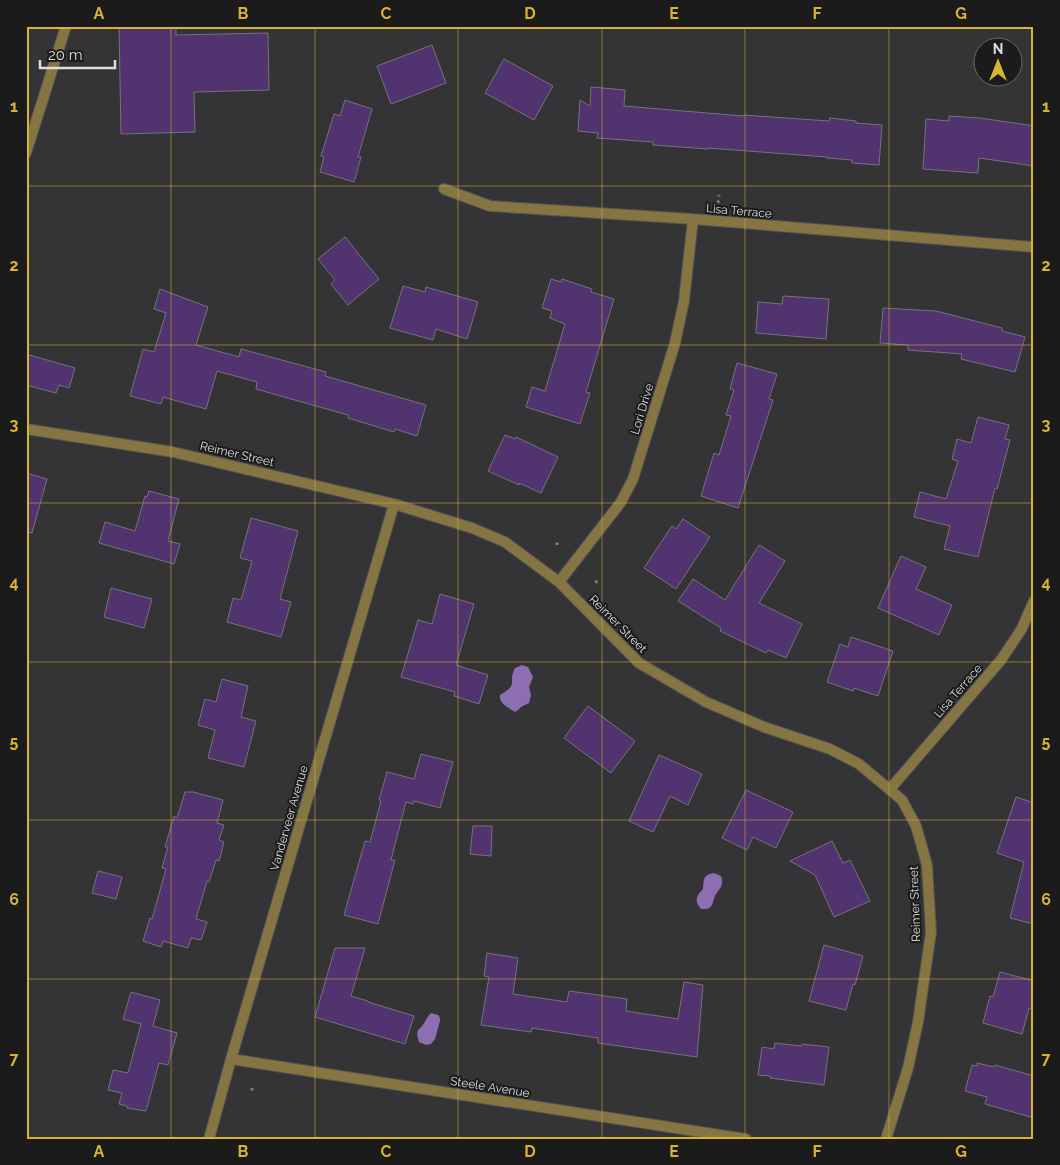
<svg xmlns="http://www.w3.org/2000/svg" width="1060" height="1165" font-family="Raleway,sans-serif">
	<rect width="100%" height="100%" fill="#343336"/>
	<path fill="#8d6fb1" d="M522,665L528,667L533,677L529,687L531,695L529,703L521,707L518,710L515,712C508,707 499,704 500,695C520,684 507,683 515,668Z
		M714,873L721,876C724,885 721,887 716,894C711,903 715,910 701,909C694,901 696,896 703,889C704,879 703,875 714,873Z
		M431,1013L438,1015L440,1018V1021L435,1039L431,1044L426,1045L419,1042L417,1035L418,1030C425,1025 425,1019 431,1013Z"/>
	<path fill="#50336f" stroke="#757478" d="M119,26H176V35L268,33L269,90L194,92L195,132L121,134Z
		M432,45L446,83L391,104L377,66Z
		M504,59L553,86L534,120L485,93Z
		M591,87L625,90L624,106L743,116V115L829,121L830,118L856,121V123L882,125L879,165L852,163V160L827,158V157L708,148V149L653,145V142L597,138L598,133L578,131L580,100L590,106Z
		M345,100L372,109L358,157H361L354,182L320,172L324,157L321,156L334,114L340,116Z
		M949,116L980,118L1034,126V166L979,158L978,173L923,169L926,119L949,121Z
		M345,237L379,279L348,305L331,284L335,280L318,259Z
		M551,279L561,282L562,279L592,289L591,292L614,299L586,392L590,393L580,424L526,407L532,387L545,391L565,324L550,318L552,311L542,308Z
		M403,286L425,292L426,287L478,302L467,339L436,329L433,340L390,328Z
		M160,289L208,307L196,345L239,357L241,349L326,372L325,376L426,405L417,436L395,429L394,432L348,418V415L256,389L257,382L217,371L206,409L163,397L161,404L130,396L143,349L154,352L166,313L154,309Z
		M783,296L829,299L826,339L756,333L758,302L782,304Z
		M883,308L936,311L1002,328V331L1025,337L1015,372L961,359L962,354L908,350V345L880,343Z
		M26,354L75,368L69,388L59,385L56,393L26,385Z
		M737,363L777,374L769,399L773,400L738,508L701,496L714,453L719,455L731,416L726,415L734,390L730,389Z
		M978,417L1009,425L1005,439L1010,440L997,489L995,488L978,557L944,549L950,526L914,517L920,492L946,499L958,461L952,459L957,439L971,443Z
		M505,435L515,439L516,437L558,457L541,493L519,483V485L488,471Z
		M26,473L47,479L32,533L26,532Z
		M149,491L179,499L168,541L180,544L174,564L99,543L105,522L135,531L145,496L147,497Z
		M251,518L298,531L280,599L291,602L281,637L227,622L233,598L241,600L252,561L240,558Z
		M683,519L710,537L676,589L644,568L672,526L676,529Z
		M759,545L785,561L759,603L802,624L786,658L768,650L766,653L720,631L721,628L678,601L693,579L725,600Z
		M901,556L926,567L916,589L952,605L939,635L878,608Z
		M111,588L152,599L144,628L104,617Z
		M440,594L474,604L456,665L488,675L479,704L454,696L455,692L401,677L418,620L432,624Z
		M851,637L893,651L878,696L854,688L853,691L827,682L840,644L848,647Z
		M222,679L248,686L241,717L256,721L244,767L208,758L215,730L198,725L205,699L216,702Z
		M588,706L635,741L611,773L564,738Z
		M421,754L453,762L440,808L414,801L413,804L406,802L391,860H395L378,924L344,915L365,841L370,842L381,801L379,800L387,772L414,779Z
		M659,755L702,774L688,805L670,796L653,832L629,821Z
		M746,790L793,812L776,848L753,837L747,850L722,838Z
		M185,792H193L223,800L217,823L224,825L219,840L224,842L219,861L216,860L209,882L207,881L196,919L207,922L201,940L191,938L188,948L163,941L161,947L143,941L150,918L152,919L166,869L162,868L168,847H165L174,816L177,818Z
		M1016,797L1034,803V924L1010,918L1024,862L997,853Z
		M473,826H492L491,856L470,854Z
		M832,841L843,863L850,860L870,901L834,917L815,875L790,861Z
		M98,871L122,877L116,899L92,893Z
		M824,945L863,956L855,985L853,984L846,1010L809,1001Z
		M335,948H365L351,996L368,1001V1002L414,1016L405,1044L315,1017Z
		M487,953L518,958L513,994L567,1002L569,991L627,999L626,1011L678,1019L684,982L703,985L697,1057L598,1043V1038L532,1028L531,1032L481,1025L489,977L484,976Z
		M1000,972L1034,981V1009L1029,1008L1022,1034L983,1023L990,996L993,997Z
		M131,992L160,1000L153,1026L177,1033L168,1065L159,1063L146,1111L127,1108V1106L119,1104L122,1093L108,1090L113,1070L128,1073L141,1024L123,1019Z
		M775,1043L801,1046L802,1044L829,1047L824,1085L770,1078V1076L758,1075L762,1047L774,1049Z
		M977,1063L994,1067L995,1065L1034,1076V1118L985,1104L987,1097L965,1091L972,1065L977,1066Z"/>
	<g fill="none" stroke-linecap="round" stroke-linejoin="round">
		<g stroke="#535254" stroke-width="12">
			<path id="minor" d="M26,153L66,26
				M444,189L490,206L693,219L1034,247
				M26,429L173,452L394,504L472,528L505,542L559,582L639,663L706,702L764,727L830,749L859,764L902,800L916,826L927,865L931,932L918,1022L908,1068L886,1139
				M559,582L621,502L633,479L675,343L684,301L693,219
				M890,789L1001,660L1021,630L1034,601
				M231,1059L746,1139
				M209,1139L231,1059L394,504"/>
		</g>
		<path stroke="#7d7c7e" stroke-width="3" stroke-dasharray="2.5 4" stroke-linecap="butt" d="M718,203L719,195
			M557,545V541
			M595,582L601,581
			M252,1088V1093"/>
		<use href="#minor" stroke="#857542" stroke-width="10"/>
	</g>
	<path fill="none" stroke="#d7b434" stroke-width="1" stroke-opacity="0.55" d="M171,26V1139M315,26V1139M458,26V1139M602,26V1139M745,26V1139M889,26V1139M26,186H1034M26,345H1034M26,503H1034M26,662H1034M26,820H1034M26,979H1034"/>
	<g text-anchor="middle" dominant-baseline="central" stroke-width="4" stroke-linejoin="round" paint-order="stroke">
		<g font-size="12" fill="#dedddf" stroke="#1b1b1c">
			<text transform="translate(739 211) rotate(5)">Lisa Terrace</text>
			<text transform="translate(642 409) rotate(-73)">Lori Drive</text>
			<text transform="translate(237 454) rotate(13)">Reimer Street</text>
			<text transform="translate(618 624) rotate(45)">Reimer Street</text>
			<text transform="translate(958 691) rotate(-49)">Lisa Terrace</text>
			<text transform="translate(289 818) rotate(-74)">Vanderveer Avenue</text>
			<text transform="translate(915 904) rotate(-92)">Reimer Street</text>
			<text transform="translate(490 1087) rotate(9)">Steele Avenue</text>
		</g>
	</g>
	<rect width="1060" height="1165" fill="none" stroke="#1b1b1c" stroke-width="55"/>
	<g transform="translate(998 62)"><circle r="24" fill="#1b1b1c" stroke="#69696a"/>
	<path d="M0-4L9 19L0 12L-9 19Z" fill="#d7b434"/>
	<text y="-8" font-size="14" font-weight="bold" text-anchor="middle" fill="#dedddf">N</text>
	</g>
	<path d="M40 60v8h75v-8" fill="none" stroke="#dedddf" stroke-width="2.5"/>
	<text x="48" y="60" font-size="15" fill="#dedddf" stroke="#1b1b1c" stroke-width="4" paint-order="stroke">20 m</text>
	<rect x="28" y="28" width="1004" height="1110" fill="none" stroke="#d7b434" stroke-width="2"/>
	<g font-size="16" text-anchor="middle" font-weight="bold" fill="#d7b434">
		<text x="99" y="19">A</text>
		<text x="243" y="19">B</text>
		<text x="386" y="19">C</text>
		<text x="530" y="19">D</text>
		<text x="674" y="19">E</text>
		<text x="817" y="19">F</text>
		<text x="961" y="19">G</text>
		<text x="14" y="112">1</text>
		<text x="1046" y="112">1</text>
		<text x="14" y="271">2</text>
		<text x="1046" y="271">2</text>
		<text x="14" y="430">3</text>
		<text x="1046" y="430">3</text>
		<text x="14" y="588">4</text>
		<text x="1046" y="588">4</text>
		<text x="14" y="747">5</text>
		<text x="1046" y="747">5</text>
		<text x="14" y="905">6</text>
		<text x="1046" y="905">6</text>
		<text x="14" y="1064">7</text>
		<text x="1046" y="1064">7</text>
		<text x="99" y="1157">A</text>
		<text x="243" y="1157">B</text>
		<text x="386" y="1157">C</text>
		<text x="530" y="1157">D</text>
		<text x="674" y="1157">E</text>
		<text x="817" y="1157">F</text>
		<text x="961" y="1157">G</text>
	</g>
</svg>
